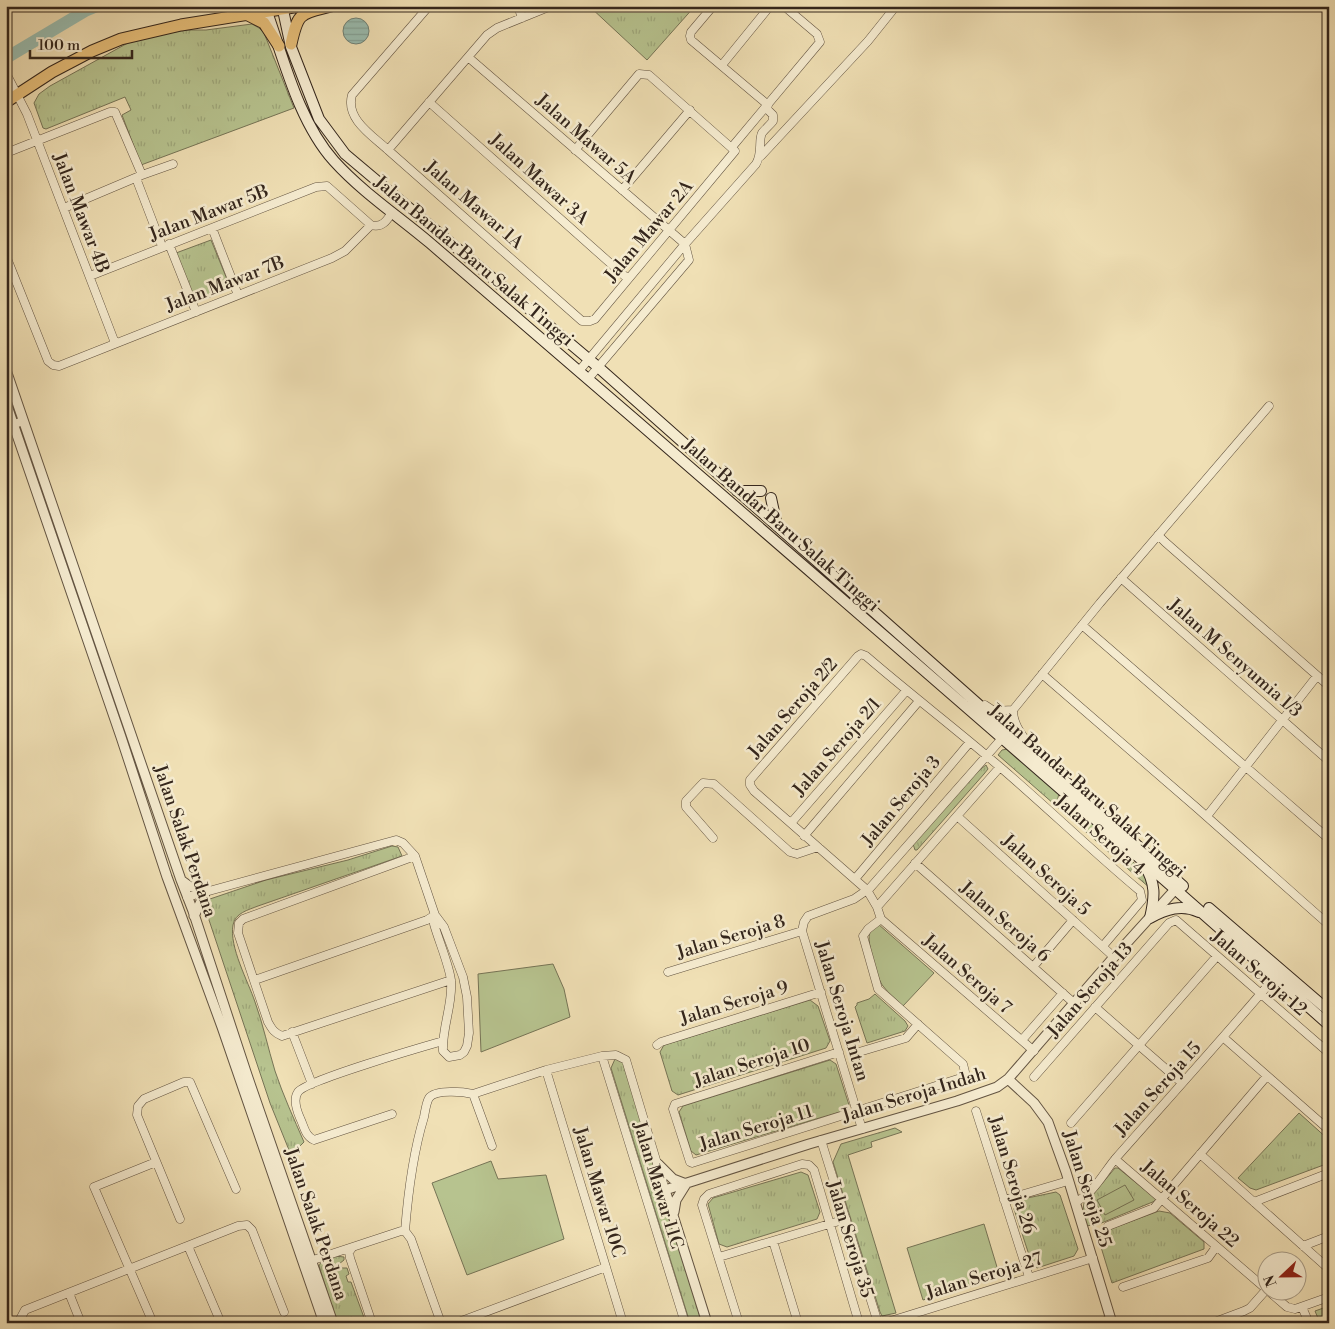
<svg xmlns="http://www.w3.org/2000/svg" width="1335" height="1329" font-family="'Libre Bodoni',serif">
	<defs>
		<pattern id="grass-tufts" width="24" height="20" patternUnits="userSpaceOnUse" patternTransform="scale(1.25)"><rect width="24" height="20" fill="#b7c38f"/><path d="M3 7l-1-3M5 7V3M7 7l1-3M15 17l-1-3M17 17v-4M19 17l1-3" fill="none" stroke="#9ea77b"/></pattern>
		<pattern id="forest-firs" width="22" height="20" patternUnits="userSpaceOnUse" patternTransform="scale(1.25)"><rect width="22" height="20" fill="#b7c38f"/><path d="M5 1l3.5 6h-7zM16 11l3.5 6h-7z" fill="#9ea77b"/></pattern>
		<pattern id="water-rules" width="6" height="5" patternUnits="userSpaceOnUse" patternTransform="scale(1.25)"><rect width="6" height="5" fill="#9abdb0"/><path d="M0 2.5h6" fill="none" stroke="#85a297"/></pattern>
	</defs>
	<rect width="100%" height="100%" fill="#f0e0b5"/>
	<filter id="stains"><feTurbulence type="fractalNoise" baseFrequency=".004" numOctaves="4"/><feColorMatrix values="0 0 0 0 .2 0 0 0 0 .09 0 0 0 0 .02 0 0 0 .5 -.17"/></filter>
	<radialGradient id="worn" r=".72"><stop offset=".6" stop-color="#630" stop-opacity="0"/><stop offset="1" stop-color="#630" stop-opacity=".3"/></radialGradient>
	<path fill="url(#grass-tufts)" stroke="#767456" d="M589,6H695L647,60Z
		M252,24L259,28L264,33L294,108L141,165L122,115L131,110L125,97L46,129L43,128L34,103L39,94L50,86L135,39L186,30H206Z
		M211,240L231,289L195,303L176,253Z
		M1008,749L1059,793L1057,802L1065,809L1073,805L1110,836L1111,842L1144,872L1151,889L998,755L1002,750Z
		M986,765L988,769L984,774L917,850H915L913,844L978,771Z
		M392,846L398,847L402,856L258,906C248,910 235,913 233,925C229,947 248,981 255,1002C263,1024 268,1048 275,1071C283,1095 294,1119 304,1142L291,1155L270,1103L204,905L207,900L266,880L348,860Z
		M875,994L905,1021L908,1026L905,1031L867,1043L855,1007L857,1005V1003L869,999Z
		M810,1000L818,1006L830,1041L826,1048L678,1095L672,1091L660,1052L664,1045Z
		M618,1058L622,1059L702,1323H690L611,1068L615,1059Z
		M830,1060L836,1064L849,1105L846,1110L696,1155L691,1151L679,1112L683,1106Z
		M1299,1113L1329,1140V1163L1256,1190L1250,1188L1238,1178Z
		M895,1128L902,1132L871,1142L872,1147L848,1155L896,1313L882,1316L880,1312L833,1162L841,1144Z
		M1115,1168H1118L1156,1199L1155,1201L1099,1224L1086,1226L1083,1210L1084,1203L1087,1202L1092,1219L1101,1215L1096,1202L1091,1197Z
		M801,1172L808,1175L820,1212L817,1219L727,1247L719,1244L708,1204L713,1198Z
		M1056,1192L1060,1195L1078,1249L1074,1256L1037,1268L1032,1264L1014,1209L1018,1200Z
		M1159,1211L1170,1213L1204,1242V1249L1112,1283L1097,1234Z
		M335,1256L344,1257V1260L339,1264L342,1268H347L349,1274L346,1276L348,1282H351L366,1323H337L319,1266L322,1260Z"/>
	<path fill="url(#forest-firs)" stroke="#767456" d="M1329,1306V1323H1320L1315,1311Z"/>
	<path fill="#b7c38f" stroke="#767456" d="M878,924L934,973L903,1006C896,999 888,993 883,986C877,979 866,941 870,932C871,929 875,927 878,924Z
		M553,964L564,989L570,1017L481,1052L478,974Z
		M491,1161L498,1179L546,1175L564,1239L467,1275L432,1183Z
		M1125,1185L1134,1200L1105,1215L1097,1200Z
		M984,1224L1000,1277L923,1300L907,1248Z"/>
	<path fill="url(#water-rules)" stroke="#718175" d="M343 31a13 13 0 1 1 26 0a13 13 0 1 1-26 0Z"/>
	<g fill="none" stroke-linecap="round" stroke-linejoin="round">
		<path stroke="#9abdb0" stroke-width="12" d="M6,58L85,11L97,6"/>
		<g stroke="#635442" stroke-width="9">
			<path id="minor" d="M429,6L352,95C345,119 373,136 388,150L582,321H590L595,319L735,151L649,75L639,74L575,150
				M518,6L522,18
				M713,6L691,32L690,36L691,40L768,105
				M468,57L685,244
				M722,65L770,6
				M6,73L27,114L115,343
				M429,102L628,279
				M732,147L820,42L817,34L784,6
				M388,150L487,35L497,28L551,6
				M6,153L110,112H115L142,175
				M761,156L868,41L896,6
				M136,178L162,246
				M622,190L690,110
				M64,208L142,175L173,164
				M371,225C382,228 387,221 392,212
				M212,228L238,295
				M169,244L196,312
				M6,256L48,361L53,365L59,366L332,258L345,251L371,225L327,186L316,187L90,276
				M579,371L685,244L756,164C763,152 758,141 762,133C765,129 770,125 773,121V115L766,108
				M588,379L689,260L685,244
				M6,427L23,421
				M1158,535L1165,542L1329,686
				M1121,578L1329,761
				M1082,625L1329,839
				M1042,674L1197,808L1329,925
				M985,705L994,711L1013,710
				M1032,749C1024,737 1013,726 1013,710L1100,603L1269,406
				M957,816L1114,957
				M1207,816L1317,676
				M791,823L906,691
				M804,836L919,701
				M713,838L686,807V801L703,783L714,784L790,852L797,854L818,847
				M415,856L243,919L239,923L238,933L268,1022C272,1029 274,1033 282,1036L451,980
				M915,863L1075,1004
				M855,879L970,742
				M187,897L396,840L403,843L415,856L435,915L444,927L463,977L467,997L469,1033L467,1046L464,1052L460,1055L449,1057L443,1051C442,1027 453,1004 451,981C450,967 438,939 434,924L435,915
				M877,907L1000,767
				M1033,967L1073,920
				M668,972L802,931
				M255,980L427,920L435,915
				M1095,1007L1182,1083
				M292,1032L312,1084
				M1224,1038L1329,1130
				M1022,1040L1063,993
				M657,1045L661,1042L821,992
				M1034,1051L881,919L877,907L867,890L754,791L750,785V780L858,656L861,654L866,656C910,694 956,729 1000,767C1048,808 1092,851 1140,891L1142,900L1103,946
				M839,1052L675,1104L673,1109L690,1162L692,1163L964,1077L965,1072L963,1064L878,989L863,936L868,929L881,919
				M859,1052L906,1038L918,1024
				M602,1056L685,1323
				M546,1070L623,1323
				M1034,1077L1169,923L1176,920L1329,1053
				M976,1111L1029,1277
				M392,1114L314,1140C305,1136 304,1126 300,1118C297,1111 293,1099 298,1092C305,1081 422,1047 443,1041
				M1071,1123L1217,956
				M862,1129L802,931L804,922L808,916L854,899L870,888L1004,736
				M821,1140L878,1323
				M492,1146L473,1094L546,1070L602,1056L616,1055L626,1060L665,1190
				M1200,1154L1329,1269
				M1115,1159L1287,1307L1295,1309L1329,1297
				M1004,1200L1068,1181
				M1075,1202C1093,1195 1104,1172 1116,1158C1169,1098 1223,1038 1275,977
				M1254,1202L1329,1173
				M180,1219L137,1115L138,1106L144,1099L184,1082H190L236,1189
				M1108,1226L1154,1208L1267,1076
				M405,1231C408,1193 413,1153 424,1117C425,1112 426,1103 429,1098C435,1089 464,1092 473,1094
				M773,1241L798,1323
				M188,1246L221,1323
				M1303,1246L1329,1236
				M352,1248L349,1252L350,1258L372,1323
				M719,1257L846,1219
				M307,1262L401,1231H405L411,1239L441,1323
				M1123,1287L1208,1258L1216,1247
				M69,1293L81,1323
				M1302,1307L1309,1323
				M18,1323L25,1310L238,1226L247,1225L252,1230L284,1312
				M153,1323L94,1187L156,1162
				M456,1323L606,1267
				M739,1323L702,1205L704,1199L709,1194L802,1164L809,1165L814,1170L859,1323
				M884,1323L1093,1258
				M1099,1323L1111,1319
				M1212,1323L1244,1311L1250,1308L1266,1290"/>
		</g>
		<g stroke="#635442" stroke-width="11">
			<path id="tertiary" d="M6,370L181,880L193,911L247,1075L333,1323
				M6,403L121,737L167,877L222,1027L324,1323
				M182,881L189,886L206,891L194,916
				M1008,1079L1034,1103L1048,1122L1066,1172L1112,1323
				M658,1164L673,1179L686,1184L676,1200L674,1212
				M707,1323L665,1190L809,1144L957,1101L997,1087L1008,1079L1114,957L1180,884"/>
		</g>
		<g stroke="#34261c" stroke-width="12">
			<path id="secondary" d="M283,10L291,47L319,119L345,154L598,367L1183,886
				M267,12C284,60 299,122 334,161C362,192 398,216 430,243C500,303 569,363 639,423C869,623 1101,822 1329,1025
				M737,491H761
				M771,498L777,526
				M1144,864C1156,884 1155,896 1150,918
				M1209,908L1329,1011
				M1150,918C1166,909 1182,904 1199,912"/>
		</g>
		<g stroke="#34261c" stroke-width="13">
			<path id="primary" d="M248,15L264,23L279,46
				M291,44C298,12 300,14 331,6
				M6,102L52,72L92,51L121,39L181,25L300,6"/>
		</g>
		<use href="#minor" stroke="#f5ebcf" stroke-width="8"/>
		<use href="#tertiary" stroke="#f5ebcf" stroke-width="9"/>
		<use href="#secondary" stroke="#f5ebcf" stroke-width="10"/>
		<use href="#primary" stroke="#e8c07a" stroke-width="11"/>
	</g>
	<g text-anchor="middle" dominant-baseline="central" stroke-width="5" stroke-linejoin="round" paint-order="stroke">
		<g font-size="18" fill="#34261c" stroke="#f5ebcf">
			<text transform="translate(586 139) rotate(41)">Jalan Mawar 5A</text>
			<text transform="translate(539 179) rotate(42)">Jalan Mawar 3A</text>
			<text transform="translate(474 205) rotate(41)">Jalan Mawar 1A</text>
			<text transform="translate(81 213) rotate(69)">Jalan Mawar 4B</text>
			<text transform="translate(209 213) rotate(-21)">Jalan Mawar 5B</text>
			<text transform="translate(649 231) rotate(-50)">Jalan Mawar 2A</text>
			<text transform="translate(474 261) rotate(40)">Jalan Bandar Baru Salak Tinggi</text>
			<text transform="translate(225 284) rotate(-21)">Jalan Mawar 7B</text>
			<text transform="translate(781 525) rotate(41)">Jalan Bandar Baru Salak Tinggi</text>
			<text transform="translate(1235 658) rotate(41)">Jalan M Senyumia 1/3</text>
			<text transform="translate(793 708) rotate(-49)">Jalan Seroja 2/2</text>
			<text transform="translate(837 747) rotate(-49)">Jalan Seroja 2/1</text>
			<text transform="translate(1087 791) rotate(41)">Jalan Bandar Baru Salak Tinggi</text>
			<text transform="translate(901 801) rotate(-50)">Jalan Seroja 3</text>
			<text transform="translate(1100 835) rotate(41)">Jalan Seroja 4</text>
			<text transform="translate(185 841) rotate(71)">Jalan Salak Perdana</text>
			<text transform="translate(1046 875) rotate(42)">Jalan Seroja 5</text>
			<text transform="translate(1005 922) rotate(41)">Jalan Seroja 6</text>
			<text transform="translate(731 937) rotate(-17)">Jalan Seroja 8</text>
			<text transform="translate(1259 973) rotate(41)">Jalan Seroja 12</text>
			<text transform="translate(967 974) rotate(41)">Jalan Seroja 7</text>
			<text transform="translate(1090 990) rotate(-49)">Jalan Seroja 13</text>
			<text transform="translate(734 1003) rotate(-17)">Jalan Seroja 9</text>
			<text transform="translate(842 1011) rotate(73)">Jalan Seroja Intan</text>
			<text transform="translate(752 1063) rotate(-18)">Jalan Seroja 10</text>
			<text transform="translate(1158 1089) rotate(-48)">Jalan Seroja 15</text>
			<text transform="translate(914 1095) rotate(-17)">Jalan Seroja Indah</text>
			<text transform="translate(756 1128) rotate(-17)">Jalan Seroja 11</text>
			<text transform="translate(1012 1175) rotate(73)">Jalan Seroja 26</text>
			<text transform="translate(658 1185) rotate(73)">Jalan Mawar 11C</text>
			<text transform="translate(1087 1189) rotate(72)">Jalan Seroja 25</text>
			<text transform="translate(599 1192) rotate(73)">Jalan Mawar 10C</text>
			<text transform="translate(1190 1204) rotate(41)">Jalan Seroja 22</text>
			<text transform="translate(316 1224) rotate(71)">Jalan Salak Perdana</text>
			<text transform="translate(850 1239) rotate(73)">Jalan Seroja 35</text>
			<text transform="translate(984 1276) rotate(-17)">Jalan Seroja 27</text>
		</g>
	</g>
	<rect width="1335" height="1329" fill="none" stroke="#f0e0b5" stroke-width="25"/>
	<rect x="8" y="8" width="1320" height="1314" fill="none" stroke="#34261c" stroke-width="2.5"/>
	<rect x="12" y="12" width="1310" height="1304" fill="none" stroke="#34261c"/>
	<g transform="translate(1282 1276) rotate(248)"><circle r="24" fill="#f5ebcf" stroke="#a89c87"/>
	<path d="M0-4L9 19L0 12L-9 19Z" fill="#8f2418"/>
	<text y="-8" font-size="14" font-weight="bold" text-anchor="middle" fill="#34261c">N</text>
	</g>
	<path d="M30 50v8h102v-8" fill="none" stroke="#34261c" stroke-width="2.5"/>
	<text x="38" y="50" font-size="15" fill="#34261c" stroke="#f5ebcf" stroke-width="4" paint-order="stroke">100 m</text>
	<rect width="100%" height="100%" filter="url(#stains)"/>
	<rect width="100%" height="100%" fill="url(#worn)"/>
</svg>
